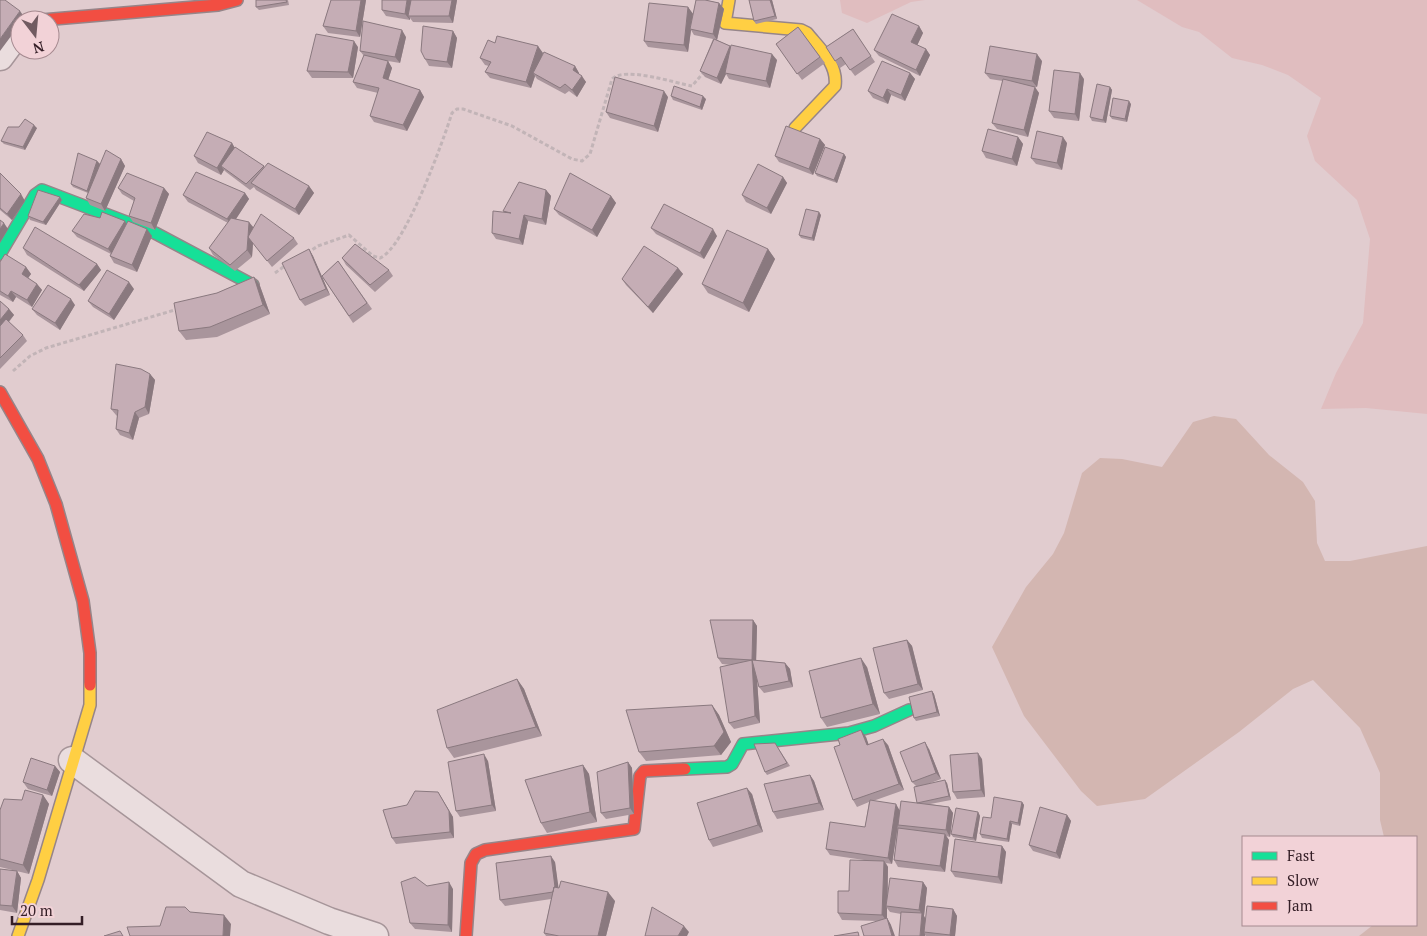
<svg xmlns="http://www.w3.org/2000/svg" width="1427" height="936" font-family="'PT Serif',serif">
	<rect width="100%" height="100%" fill="#e1cccf"/>
	<path fill="#e0bdbf" d="M840,0H925L911,2L867,23L842,13Z
		M1137,0H1427V414L1366,408L1321,409L1336,373L1363,323L1370,239L1357,200L1315,161L1307,136L1321,98L1288,75L1262,65L1232,58L1199,32L1182,27Z"/>
	<path fill="#d3b6b1" d="M1214,416L1236,419L1269,455L1303,482L1315,501L1317,543L1325,561H1350L1427,546V936H1359L1373,925H1416V837H1384L1380,820V773L1360,728L1313,680L1293,689L1239,732L1145,799L1097,806L1081,791L1024,716L992,647L1026,587L1053,554L1064,533L1082,473L1100,458L1122,459L1162,467L1193,422Z"/>
	<g fill="none" stroke-linecap="round" stroke-linejoin="round">
		<g stroke="#a69599" stroke-width="29">
			<path id="street" d="M0,57L20,30
				M72,760L241,884L329,921L375,936"/>
		</g>
		<g stroke="#968589" stroke-width="14">
			<path id="fast" d="M0,254L35,195L42,190L155,233L253,285
				M685,769L727,767L732,764L743,744L849,733L874,726L909,710"/>
		</g>
		<g stroke="#968589" stroke-width="14">
			<path id="slow" d="M729,0L725,23L801,30L807,33C820,49 838,64 835,86L795,128
				M18,936L38,880L90,705V685"/>
		</g>
		<g stroke="#968589" stroke-width="14">
			<path id="jam" d="M42,20L218,5L237,0
				M0,392L38,459L56,504L83,601L90,653V685
				M466,936L471,863L476,854L485,850L634,829L640,776L644,771L685,769"/>
		</g>
		<path stroke="#c2b4b7" stroke-width="3" stroke-dasharray="4 2.5" stroke-linecap="butt" d="M307,253L318,246L349,235L373,256L380,258C405,248 443,141 452,113L457,109H463L512,126L572,159L582,161L590,154L612,79C624,66 675,83 692,86L704,72
			M275,273L286,265
			M13,371L30,356L46,348L178,309"/>
		<use href="#street" stroke="#eaddde" stroke-width="26"/>
		<use href="#fast" stroke="#16e098" stroke-width="11"/>
		<use href="#slow" stroke="#ffcf43" stroke-width="11"/>
		<use href="#jam" stroke="#f24e42" stroke-width="11"/>
	</g>
	<path fill="#a9959c" d="M256,0H288L289,5L259,10L256,7Z
		M331,0H366L360,37L328,33L323,26Z
		M457,0L453,23L413,22L410,18V20L386,16L382,10Z
		M696,0H725H706L719,3L724,9L717,40L730,46L777,60L770,88L729,79L726,74L721,84L705,77L700,71L713,39L694,35L691,30L688,52L648,47L644,41L688,7L693,14Z
		M749,0H772L777,19L756,24L754,21Z
		M919,26L923,33L917,45L926,49L930,55L920,76L879,56L874,50Z
		M798,27L825,63L802,80L776,44Z
		M853,29L875,62L855,76L846,64L840,68L826,47Z
		M453,31L457,38L452,68L429,66L425,59Z
		M406,37L400,63L388,61L392,68L388,80L420,90L424,97L407,131L374,122L370,116L378,93L357,88L353,82L364,56L360,51Z
		M495,43L543,53L541,58L575,66L579,73V74L586,82L577,97L569,91L565,94L537,79L535,76L531,88L490,78L485,72L489,66L485,65L480,58Z
		M358,47L353,78H312L307,71Z
		M1042,61L1037,87H1034L1039,93L1028,137L997,129L992,123L1003,81L990,79L985,73Z
		M910,73L915,79L905,101L891,95L888,104L873,98L868,91Z
		M1084,79L1079,121L1054,118L1049,111Z
		M1110,87L1112,90L1106,123L1092,121L1090,117Z
		M671,96L706,99L702,110L673,100Z
		M668,97L658,132L610,118L606,112Z
		M1131,104L1127,122L1112,119L1110,116Z
		M19,127L37,128L25,150L4,144L1,141Z
		M1018,137L1023,144L1017,166L986,158L982,151Z
		M820,139L825,145L813,175L779,162L775,156Z
		M232,143L234,147L265,167L309,186L314,193L299,215L256,190L254,187L250,190L226,172L224,170L221,175L198,163L194,156Z
		M1067,143L1062,170L1036,164L1031,158Z
		M844,154L846,157L837,183L817,176L815,173Z
		M121,159L125,166L105,211L90,205L86,198L88,193L73,187L71,184L97,161L100,164Z
		M0,173L25,201L12,220L0,210Z
		M783,177L787,183L771,214L746,202L742,195Z
		M118,188H164L169,194L155,230L133,222L129,216L134,201L122,194Z
		M546,190L551,196L546,225L528,221L523,245L496,239L492,233L504,212L503,211Z
		M245,193L249,199L236,219L253,228L294,238L298,244L272,267L253,243L252,257L235,271L213,255L209,248L228,223L188,202L183,195Z
		M611,196L616,203L597,237L559,215L554,209Z
		M60,197L62,200L46,225L30,220L28,216Z
		M821,215L814,241L801,238L799,235Z
		M100,218L125,221L126,224L152,236L137,272L114,263L110,256L111,254L77,237L72,231Z
		M651,228L717,236L704,259L656,234Z
		M23,248L97,264L101,270L84,291L27,255Z
		M309,249L313,256L330,295L305,306L300,300Z
		M768,249L775,259L749,312L708,293L702,284Z
		M342,258L389,270L393,276L375,292L346,265Z
		M338,261L372,309L353,323L322,276Z
		M0,262L26,267L31,274L28,278L37,284L42,290L32,307L16,297L13,302L0,295Z
		M678,268L683,274L653,313L626,285L622,279Z
		M254,277L260,286L270,314L217,337L186,340L179,331L217,293Z
		M134,289L114,320L93,307L88,301Z
		M0,301L9,309L14,315L9,322L23,335L27,341L0,369Z
		M75,305L60,330L37,315L32,309Z
		M150,374L155,380L149,414L139,418L133,440L120,435L116,429L117,416L116,415L111,409Z
		M753,620L757,626L756,660L785,663L790,669L793,687L764,693L759,687L757,678L760,723L734,729L729,723L731,665L722,664L718,658Z
		M907,640L912,646L923,690L889,699L884,693Z
		M867,667L880,714L827,727L821,718Z
		M517,679L524,689L542,736L454,758L447,748Z
		M932,691L934,694L940,716L916,721L914,718Z
		M712,705L719,715L731,742L721,755L646,761L639,752Z
		M866,737L868,744L888,745L904,790L873,801L900,810L917,803L916,786L912,782L929,749L941,779L928,784L947,783L951,800L930,804L949,807L953,813L950,837L946,836L949,840L945,872L898,867L894,860L897,831L892,864L886,863L888,867V894L923,882L927,888L924,916L926,919L953,909L957,916L955,936H926L901,914L890,912L887,908V918L891,925L878,921L842,920L838,913L864,860L830,855L826,849L865,827L869,802L857,807L853,800Z
		M775,743L790,766L767,775L765,772Z
		M982,759L985,797L957,799L953,792Z
		M488,761L496,811L460,817L456,811Z
		M628,762L632,768L634,814L606,819L601,813Z
		M583,765L589,774L597,822L547,833L541,823Z
		M55,766L60,772L52,796L28,789L23,782Z
		M810,775L814,781L824,810L777,819L773,812Z
		M438,792L453,817L454,838L396,844L392,838L407,805Z
		M752,794L763,832L713,847L709,840Z
		M43,795L49,804L29,874L0,867V810L22,800Z
		M1022,802L1024,805L1020,826L1012,824L1009,842L982,838L980,834L991,818Z
		M978,812L980,816L976,841L953,837L951,834Z
		M1067,815L1071,821L1060,859L1033,851L1029,845Z
		M1002,846L1006,852L1002,884L955,877L951,871Z
		M555,862L558,888L615,901L606,936H546L544,933L551,899L505,906L500,900Z
		M0,869L17,871L21,878L17,913L0,910Z
		M427,886L453,889L452,932L415,929L410,923Z"/>
	<path fill="#8a797f" d="M361,0H366L360,37L356,31Z
		M407,0H413L408,16L410,18V20L405,14Z
		M452,0H457L453,23L449,16Z
		M770,0H772L777,19L775,16Z
		M719,3L724,9L717,40L713,34Z
		M688,7L693,14L690,29L691,30L688,52L684,45Z
		M20,11L25,18L23,20H20V24L0,51V39Z
		M919,26L923,33L916,48L911,42Z
		M402,30L406,37L400,63L395,57Z
		M453,31L457,38L452,68L447,62Z
		M354,41L358,47L353,78L348,72Z
		M538,46L543,53L535,74L533,73L535,76L531,88L526,82Z
		M730,46L735,52L725,73L726,74L721,84L717,78Z
		M926,49L930,55L920,76L916,70Z
		M772,54L777,60L770,88L766,81Z
		M1037,54L1042,61L1037,87L1032,81Z
		M388,61L392,68L387,84L383,78Z
		M575,66L579,73L578,77L573,70Z
		M910,73L915,79L905,101L901,95Z
		M1080,73L1084,79L1079,121L1075,114Z
		M582,76L586,82L577,97L572,90Z
		M1035,87L1039,93L1028,137L1024,130Z
		M1110,87L1112,90L1106,123L1103,120Z
		M887,89L891,95L888,104L883,98Z
		M420,90L424,97L407,131L403,125Z
		M664,91L668,97L658,132L654,126Z
		M703,96L706,99L702,110L700,107Z
		M1129,101L1131,104L1127,122L1125,119Z
		M34,125L37,128L25,150L23,147Z
		M1018,137L1023,144L1017,166L1012,159Z
		M1063,137L1067,143L1062,170L1057,163Z
		M820,139L825,145L813,175L809,169Z
		M232,143L236,150L221,166L224,170L221,175L217,168Z
		M844,154L846,157L837,183L834,180Z
		M121,159L125,166L105,211L101,204Z
		M97,161L100,164L89,194L87,191Z
		M783,177L787,183L771,214L767,208Z
		M309,186L314,193L299,215L295,209Z
		M164,188L169,194L155,230L151,223Z
		M546,190L551,196L546,225L542,219Z
		M245,193L249,199L232,225L227,219Z
		M21,194L25,201L12,220L7,214Z
		M611,196L616,203L597,237L592,230Z
		M60,197L62,200L46,225L43,222Z
		M819,212L821,215L814,241L812,238Z
		M524,215L528,221L523,245L519,239Z
		M125,221L129,228L113,255L108,249Z
		M249,222L254,228L248,237L253,243L252,257L247,250Z
		M4,223L8,229L0,242V229Z
		M147,229L152,236L137,272L132,265Z
		M713,229L717,236L704,259L700,253Z
		M309,249L313,256L330,295L326,289Z
		M768,249L775,259L749,312L743,303Z
		M97,264L101,270L84,291L79,285Z
		M26,267L31,274L26,281L22,274Z
		M678,268L683,274L653,313L648,307Z
		M254,277L260,286L270,314L263,305Z
		M129,282L134,289L114,320L109,314Z
		M37,284L42,290L32,307L27,300Z
		M11,291L16,297L13,302L8,296Z
		M71,299L75,305L60,330L55,323Z
		M9,309L14,315L0,332V320Z
		M150,374L155,380L149,414L145,407Z
		M135,412L139,418L133,440L129,433Z
		M753,620L757,626L756,666L752,660Z
		M907,640L912,646L923,690L918,684Z
		M861,658L867,667L880,714L873,704Z
		M752,660L756,666L760,723L755,716Z
		M785,663L790,669L793,687L789,681Z
		M517,679L524,689L542,736L536,727Z
		M932,691L934,694L940,716L937,712Z
		M712,705L719,715L731,742L721,755L714,746Z
		M861,730L866,737L871,751L867,745Z
		M883,739L888,745L904,790L899,784Z
		M925,742L929,749L941,779L936,773Z
		M978,753L982,759L985,797L981,790Z
		M484,754L488,761L496,811L492,805Z
		M628,762L632,768L634,814L630,808Z
		M583,765L589,774L597,822L590,812Z
		M55,766L60,772L52,796L47,790Z
		M810,775L814,781L824,810L819,803Z
		M945,780L947,783L951,800L949,796Z
		M747,788L752,794L763,832L758,825Z
		M438,792L453,817L454,838L450,832Z
		M43,795L49,804L29,874L23,865Z
		M1022,802L1024,805L1020,826L1018,823Z
		M896,804L900,811L892,864L888,858Z
		M949,807L953,813L950,837L946,830Z
		M978,812L980,816L976,841L973,838Z
		M1067,815L1071,821L1060,859L1056,853Z
		M1010,821L1012,824L1009,842L1007,839Z
		M945,834L949,840L945,872L940,866Z
		M1002,846L1006,852L1002,884L998,877Z
		M551,856L555,862L560,898L555,892Z
		M884,861L888,867L887,906H886L887,908V921L882,915Z
		M17,871L21,878L17,913L12,906Z
		M449,882L453,889L452,932L448,925Z
		M923,882L927,888L924,916L926,920L924,932L925,934V936H920L922,914L919,910Z
		M608,892L615,901L606,936H598Z
		M953,909L957,916L955,936H950V935Z
		M224,915L231,924L230,936H223Z
		M887,918L891,925L895,936H892Z
		M684,926L689,932L687,936H678Z"/>
	<path fill="#c5adb5" stroke="#8a797f" d="M0,0H5L20,11L0,39Z
		M256,0H286L287,2L256,7Z
		M331,0H361L356,31L323,26Z
		M382,0H407L405,14L382,10Z
		M411,0H452L449,16H408Z
		M696,0H705L719,3L713,34L690,29Z
		M749,0H770L775,16L754,21Z
		M649,3L688,7L684,45L644,41Z
		M892,14L919,26L911,42L926,49L916,70L874,50Z
		M363,21L402,30L395,57L360,51Z
		M423,26L453,31L447,62L425,59L421,51Z
		M798,27L820,57L797,74L776,44Z
		M853,29L871,56L850,70L841,57L835,61L826,47Z
		M316,34L354,41L348,72L307,71Z
		M497,36L538,46L526,82L485,72L491,62L480,58L488,40L495,43Z
		M714,39L730,46L717,78L700,71Z
		M731,45L772,54L766,81L725,73Z
		M990,46L1037,54L1032,81L985,73Z
		M544,52L575,66L573,70L582,76L572,90L565,84L560,88L533,73Z
		M364,55L388,61L383,78L420,90L403,125L370,116L379,88L353,82Z
		M882,61L910,73L901,95L887,89L883,98L868,91Z
		M1054,70L1080,73L1075,114L1049,111Z
		M615,77L664,91L654,126L606,112Z
		M1003,79L1035,87L1024,130L992,123Z
		M1097,84L1110,87L1103,120L1090,117Z
		M674,86L703,96L700,107L671,96Z
		M1113,98L1129,101L1125,119L1110,116Z
		M25,119L34,125L23,147L1,141L8,127H19Z
		M786,126L820,139L809,169L775,156Z
		M988,129L1018,137L1012,159L982,151Z
		M1037,131L1063,137L1057,163L1031,158Z
		M207,132L232,143L217,168L194,156Z
		M235,147L264,166L246,184L221,166Z
		M825,147L844,154L834,180L815,173Z
		M106,150L121,159L101,204L86,198Z
		M78,153L97,161L87,191L71,184Z
		M268,163L309,186L295,209L251,183Z
		M758,164L783,177L767,208L742,195Z
		M196,172L245,193L227,219L183,195Z
		M0,173L21,194L7,214L0,208Z
		M127,173L164,188L151,223L129,216L135,198L118,188Z
		M570,173L611,196L592,230L554,209Z
		M519,182L546,190L542,219L524,215L519,239L492,233L493,211L511,213L503,211Z
		M38,190L60,197L43,222L28,216Z
		M664,204L713,229L700,253L651,228Z
		M806,209L819,212L812,238L799,235Z
		M102,212L125,221L108,249L72,231L84,214L100,218Z
		M261,214L294,238L267,261L248,237L247,250L230,265L209,248L231,218L249,222L248,237Z
		M0,220L4,223L0,229Z
		M128,221L147,229L132,265L110,256Z
		M35,227L97,264L79,285L23,248Z
		M727,230L768,249L743,303L702,284Z
		M355,244L389,270L370,285L342,258Z
		M644,246L678,268L648,307L622,279Z
		M309,249L326,289L300,300L282,263Z
		M5,254L26,267L22,274L37,284L27,300L11,291L8,296L0,291V262Z
		M338,261L367,303L349,316L322,276Z
		M107,270L129,282L109,314L88,301Z
		M254,277L263,305L210,327L179,331L174,303L217,293Z
		M48,285L71,299L55,323L32,309Z
		M0,301L9,309L0,320Z
		M6,319L23,335L0,358V326Z
		M116,364L141,369L150,374L145,407L135,412L129,433L116,429L118,410L111,409Z
		M710,620H753L752,660L785,663L789,681L759,687L752,660L718,658Z
		M907,640L918,684L884,693L873,648Z
		M861,658L873,704L821,718L809,671Z
		M752,660L755,716L729,723L720,667Z
		M517,679L536,727L447,748L437,710Z
		M932,691L937,712L914,718L909,697Z
		M712,705L724,732L714,746L639,752L626,710Z
		M861,730L867,745L883,739L899,784L853,800L834,747L840,745L838,739Z
		M925,742L936,773L912,782L900,752Z
		M775,743L787,763L765,772L754,744Z
		M978,753L981,790L953,792L950,755Z
		M484,754L492,805L456,811L448,762Z
		M31,758L55,766L47,790L23,782Z
		M628,762L630,808L601,813L597,772Z
		M583,765L590,812L541,823L525,780Z
		M810,775L819,803L773,812L764,784Z
		M945,780L949,796L917,803L914,787Z
		M747,788L758,825L709,840L697,803Z
		M25,790L43,795L23,865L0,859V810L4,799L22,800Z
		M415,791L438,792L449,811L450,832L392,838L383,810L407,805Z
		M994,797L1022,802L1018,823L1010,821L1007,839L980,834L983,817L991,818Z
		M870,800L896,804L888,858L826,849L830,822L865,827Z
		M901,801L949,807L946,830L898,825Z
		M1040,807L1067,815L1056,853L1029,845Z
		M956,808L978,812L973,838L951,834Z
		M898,828L945,834L940,866L894,860Z
		M955,839L1002,846L998,877L951,871Z
		M551,856L555,887H554L553,892L500,900L496,863Z
		M850,860L884,861L882,915L838,913V891H849Z
		M0,869L17,871L12,906L0,905Z
		M415,877L427,886L449,882L448,925L410,923L401,882Z
		M890,878L923,882L919,910L886,906Z
		M561,881L608,892L598,936H559L544,933L554,887L559,888Z
		M927,906L953,909L950,935L924,932Z
		M166,907H185L190,912L224,915L223,936H130L127,927L160,926Z
		M652,907L684,926L678,936H645Z
		M901,912L922,913L920,936H899Z
		M887,918L892,936H864L861,926Z
		M120,931L123,936H104Z
		M858,932L859,936H834Z"/>
	<rect x="1242" y="836" width="175" height="90" fill="#f2d2d7" stroke="#a68a90"/>
	<rect x="1252" y="852" width="25" height="8" fill="#16e098" stroke="#a68a90"/>
	<text x="1287" y="861" font-size="15" fill="#341e26">Fast</text>
	<rect x="1252" y="877" width="25" height="8" fill="#ffcf43" stroke="#a68a90"/>
	<text x="1287" y="886" font-size="15" fill="#341e26">Slow</text>
	<rect x="1252" y="902" width="25" height="8" fill="#f24e42" stroke="#a68a90"/>
	<text x="1287" y="911" font-size="15" fill="#341e26">Jam</text>
	<g transform="translate(35 35) rotate(164)"><circle r="24" fill="#f2d2d7" stroke="#a68a90"/>
	<path d="M0-4L9 19L0 12L-9 19Z" fill="#715b61"/>
	<text y="-8" font-size="14" font-weight="bold" text-anchor="middle" fill="#341e26">N</text>
	</g>
	<path d="M12 916v8h70v-8" fill="none" stroke="#341e26" stroke-width="2.5"/>
	<text x="20" y="916" font-size="15" fill="#341e26" stroke="#f2d2d7" stroke-width="4" paint-order="stroke">20 m</text>
</svg>
